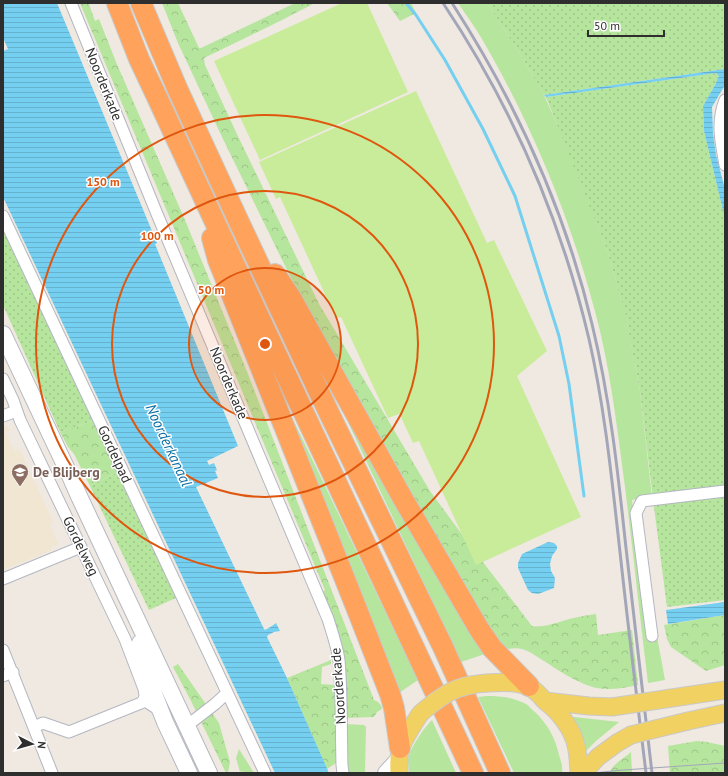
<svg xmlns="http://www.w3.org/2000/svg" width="728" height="776" font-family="'PT Sans',sans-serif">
	<defs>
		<pattern id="forest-crowns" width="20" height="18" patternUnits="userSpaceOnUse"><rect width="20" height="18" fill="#b6e59e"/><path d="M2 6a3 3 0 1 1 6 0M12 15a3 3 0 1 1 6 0" fill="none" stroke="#9dc588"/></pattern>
		<pattern id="garden-dots" width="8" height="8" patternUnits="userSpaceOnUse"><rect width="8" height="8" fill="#b6e59e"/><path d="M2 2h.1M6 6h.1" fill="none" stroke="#9dc588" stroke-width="1.8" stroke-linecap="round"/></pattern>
		<pattern id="water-rules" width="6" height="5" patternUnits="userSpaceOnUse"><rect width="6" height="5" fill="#75cff0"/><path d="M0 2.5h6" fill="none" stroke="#66b2ce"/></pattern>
	</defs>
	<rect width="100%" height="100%" fill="#efe9e1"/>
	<path fill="#f0e6d1" d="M7,425L10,431L6,432L14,451L19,449L53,522L50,524L58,544L51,547L52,550L3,570V427Z"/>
	<path fill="#b6e59e" d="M458,3H487L522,57L544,95L567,147L607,250L625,311L640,391L652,497L632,500L646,631H656L665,680L648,683C640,618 633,552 625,487C618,435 612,382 600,331C575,229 535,130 482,39C475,27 466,15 458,3Z
		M266,363L418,680L396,695Z
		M328,380L485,654L461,662Z
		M487,696C500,696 513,697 526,704C529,706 532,710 535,712C548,725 555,737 559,755C561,761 563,767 562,773H514L478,697Z
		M565,716L619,722L596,741L585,752Z
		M432,720L456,773H409C409,769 408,765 408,760C410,748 423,729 432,720Z
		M346,724L364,725L366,727L365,773H345Z
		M239,749L254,773H244L242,771L240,772L236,758Z"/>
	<path fill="url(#forest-crowns)" d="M80,3H90L89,4L95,21L99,19L116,62L185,220L248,374L374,700C379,702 381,704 382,709L377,712L374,717L344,718L322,592L325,590Z
		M162,3H178L199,48H201L295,3H315L280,21L204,58L205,65L235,130L319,304L334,329L430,491L469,544L532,626C543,629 563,620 574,618C581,616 589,615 596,614L598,635L632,630L638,685C620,689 602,692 584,684C570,678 556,669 544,661C537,657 530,651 522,649C516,647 508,649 501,650L446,555L289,274L222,137L178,43Z
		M387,3H411L416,13L400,21Z
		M95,420L120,471L90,486L74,454L68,447L60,432Z
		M725,615V665L706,671L671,647L667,639L664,625Z
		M331,660V664L322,667L321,684L336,685V763L327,769L287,678Z
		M178,664L219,723L230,762L228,773H226L191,701L173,667Z
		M697,741L707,742L725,746V773H670L668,746Z
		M631,752L632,773H609C615,762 622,760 631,752Z"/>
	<path fill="url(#garden-dots)" d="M487,3H725V69L544,95L522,57Z
		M716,73L719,76L715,85L703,106L704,131L725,219V600L667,607L654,507L640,391L625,312L607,250L546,97Z
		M3,222L95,420L60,432L3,305Z
		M120,471L178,597L149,610L90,486Z"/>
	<path fill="#c9ec9a" d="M342,3H367L408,92L260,160L214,61Z
		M416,91L487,243L494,240L547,351L517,376L581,517L476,565L419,441L413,443L400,415L399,414L388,418L341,317L336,318L280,197L276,199L259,162Z"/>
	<path fill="url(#water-rules)" d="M3,3H57L157,243L155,244L238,446L207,461L209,465L214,463L217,470L215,471L218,478L196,487L264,629L265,630L272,626L276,623L280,631L274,632L268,635L267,637L287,678L329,773H275L3,197V51L8,49L3,38Z
		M725,69V85L712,107L713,133L716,155L725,189V219L704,131L703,106L715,85L719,76L716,73L546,97L544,95Z
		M548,542L554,543L557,546V549L552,556L550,564L551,571L555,578L554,588L538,594L532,593L528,590L518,568V563L522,554Z
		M725,602V615L668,624L666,610Z"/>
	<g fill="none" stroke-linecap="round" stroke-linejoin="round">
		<path stroke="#75cff0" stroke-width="3" d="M406,3L416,15L445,60L483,129L515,196L559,336L569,384L584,496"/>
		<g stroke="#b4b7c1" stroke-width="13">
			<path id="minor" d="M71,3L157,214L328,619C332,632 337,646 339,660C342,695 341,730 342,765L343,773
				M725,100C716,123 721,142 725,165
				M3,216L265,773
				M3,379L13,400L20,420L125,639L144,689L145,695L144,700L156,708L159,707
				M3,416L16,411
				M3,579L81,547
				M652,636L636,513L642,501L725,491
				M3,650L52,773
				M3,676L13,672
				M193,721L215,704L227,693
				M34,727L43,723L69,732L141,703L144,700"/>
		</g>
		<g stroke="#b4b7c1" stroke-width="18">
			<path id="secondary" d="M3,334L71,478L78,494L209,773
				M140,643V658L165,722L189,773
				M386,773L399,759"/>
		</g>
		<g stroke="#c9c9c9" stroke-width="19">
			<path id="primary" d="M487,683C500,682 517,681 529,687C536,690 540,696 545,701C550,705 555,709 559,714C576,734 578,747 579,773
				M685,696L725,690
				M545,701L589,706L612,707
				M688,721L725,713
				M399,773C399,765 398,755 401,748C405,736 413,725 420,714
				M583,773L598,757L617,743"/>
		</g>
		<g stroke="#c9c9c9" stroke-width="22">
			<path id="motorway" d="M117,3L139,59L156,95L271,343L473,773
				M141,3L177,88L239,222L329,413L443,647L500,773
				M212,238L218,260L358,612L390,694L394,708L400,748
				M275,274L291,298L402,497L479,629L492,648L529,686"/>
		</g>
		<use href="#minor" stroke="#fff" stroke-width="11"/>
		<use href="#secondary" stroke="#fff" stroke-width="16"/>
		<use href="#primary" stroke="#f2d163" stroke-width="17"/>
		<use href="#motorway" stroke="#ffa35c" stroke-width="20"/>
		<path stroke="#a3a6b8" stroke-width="1" d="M593,773L623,770L725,763"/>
		<path stroke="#a3a6b8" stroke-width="3" d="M443,3C511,105 561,220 589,339C605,409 612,481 620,552C628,626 637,699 646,773
			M452,3C515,101 565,210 592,324C610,398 618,473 626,548C635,623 644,698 652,773"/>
		<g stroke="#c9c9c9" stroke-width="19" stroke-linecap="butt">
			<path id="primary-bridge" d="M612,707L685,696
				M420,714C424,710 428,707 432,704C451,689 463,685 487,683
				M617,743L631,735L688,721"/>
		</g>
		<use href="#primary-bridge" stroke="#f2d163" stroke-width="17"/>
	</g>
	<circle cx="265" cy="344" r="76" fill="#df570e" fill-opacity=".12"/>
	<g fill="none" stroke="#df570e" stroke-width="2">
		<circle cx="265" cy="344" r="76"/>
		<circle cx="265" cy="344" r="153"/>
		<circle cx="265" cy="344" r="229"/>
	</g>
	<defs>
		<g id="school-pin" transform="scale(0.9)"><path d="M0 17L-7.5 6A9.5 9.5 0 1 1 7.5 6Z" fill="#8d6e63" stroke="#fff"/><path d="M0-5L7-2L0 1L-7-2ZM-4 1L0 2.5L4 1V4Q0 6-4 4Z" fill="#fff"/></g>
	</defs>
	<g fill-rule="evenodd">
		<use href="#school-pin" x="20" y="472"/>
	</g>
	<g text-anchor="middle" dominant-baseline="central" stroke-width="3" stroke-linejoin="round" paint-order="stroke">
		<g font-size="14" fill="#2e2e2e" stroke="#fff">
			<text transform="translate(104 84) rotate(68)">Noorderkade</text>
			<text transform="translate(229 383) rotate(67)">Noorderkade</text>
			<text transform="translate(115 454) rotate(65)">Gordelpad</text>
			<text transform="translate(81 546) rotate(64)">Gordelweg</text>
			<text transform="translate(338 686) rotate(-94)">Noorderkade</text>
		</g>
		<g font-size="14" font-weight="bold" fill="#785e54" stroke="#fff" text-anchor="start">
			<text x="33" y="472">De Blijberg</text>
		</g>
		<g font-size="15" font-style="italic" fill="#0d6fa3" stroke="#fff">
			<text transform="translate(169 445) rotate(65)">Noorderkanaal</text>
		</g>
	</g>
	<circle cx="265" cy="344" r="6" fill="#df570e" stroke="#fff" stroke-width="2"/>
	<g font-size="12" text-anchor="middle" font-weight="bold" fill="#df570e" stroke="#fff" stroke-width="3" stroke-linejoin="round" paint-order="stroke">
		<text x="103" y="186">150 m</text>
		<text x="157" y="240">100 m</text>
		<text x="211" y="294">50 m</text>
	</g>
	<rect width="728" height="776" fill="none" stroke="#2e2e2e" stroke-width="8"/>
	<g transform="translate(32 744) rotate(96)" stroke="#ffffff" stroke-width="3" paint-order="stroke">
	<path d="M0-3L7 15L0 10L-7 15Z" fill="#2e2e2e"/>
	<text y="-6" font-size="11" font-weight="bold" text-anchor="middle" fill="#2e2e2e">N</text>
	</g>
	<path d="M588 30v6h76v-6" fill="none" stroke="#2e2e2e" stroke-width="2"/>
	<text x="594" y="30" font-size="12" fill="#2e2e2e" stroke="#ffffff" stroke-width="3" paint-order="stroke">50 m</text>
</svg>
